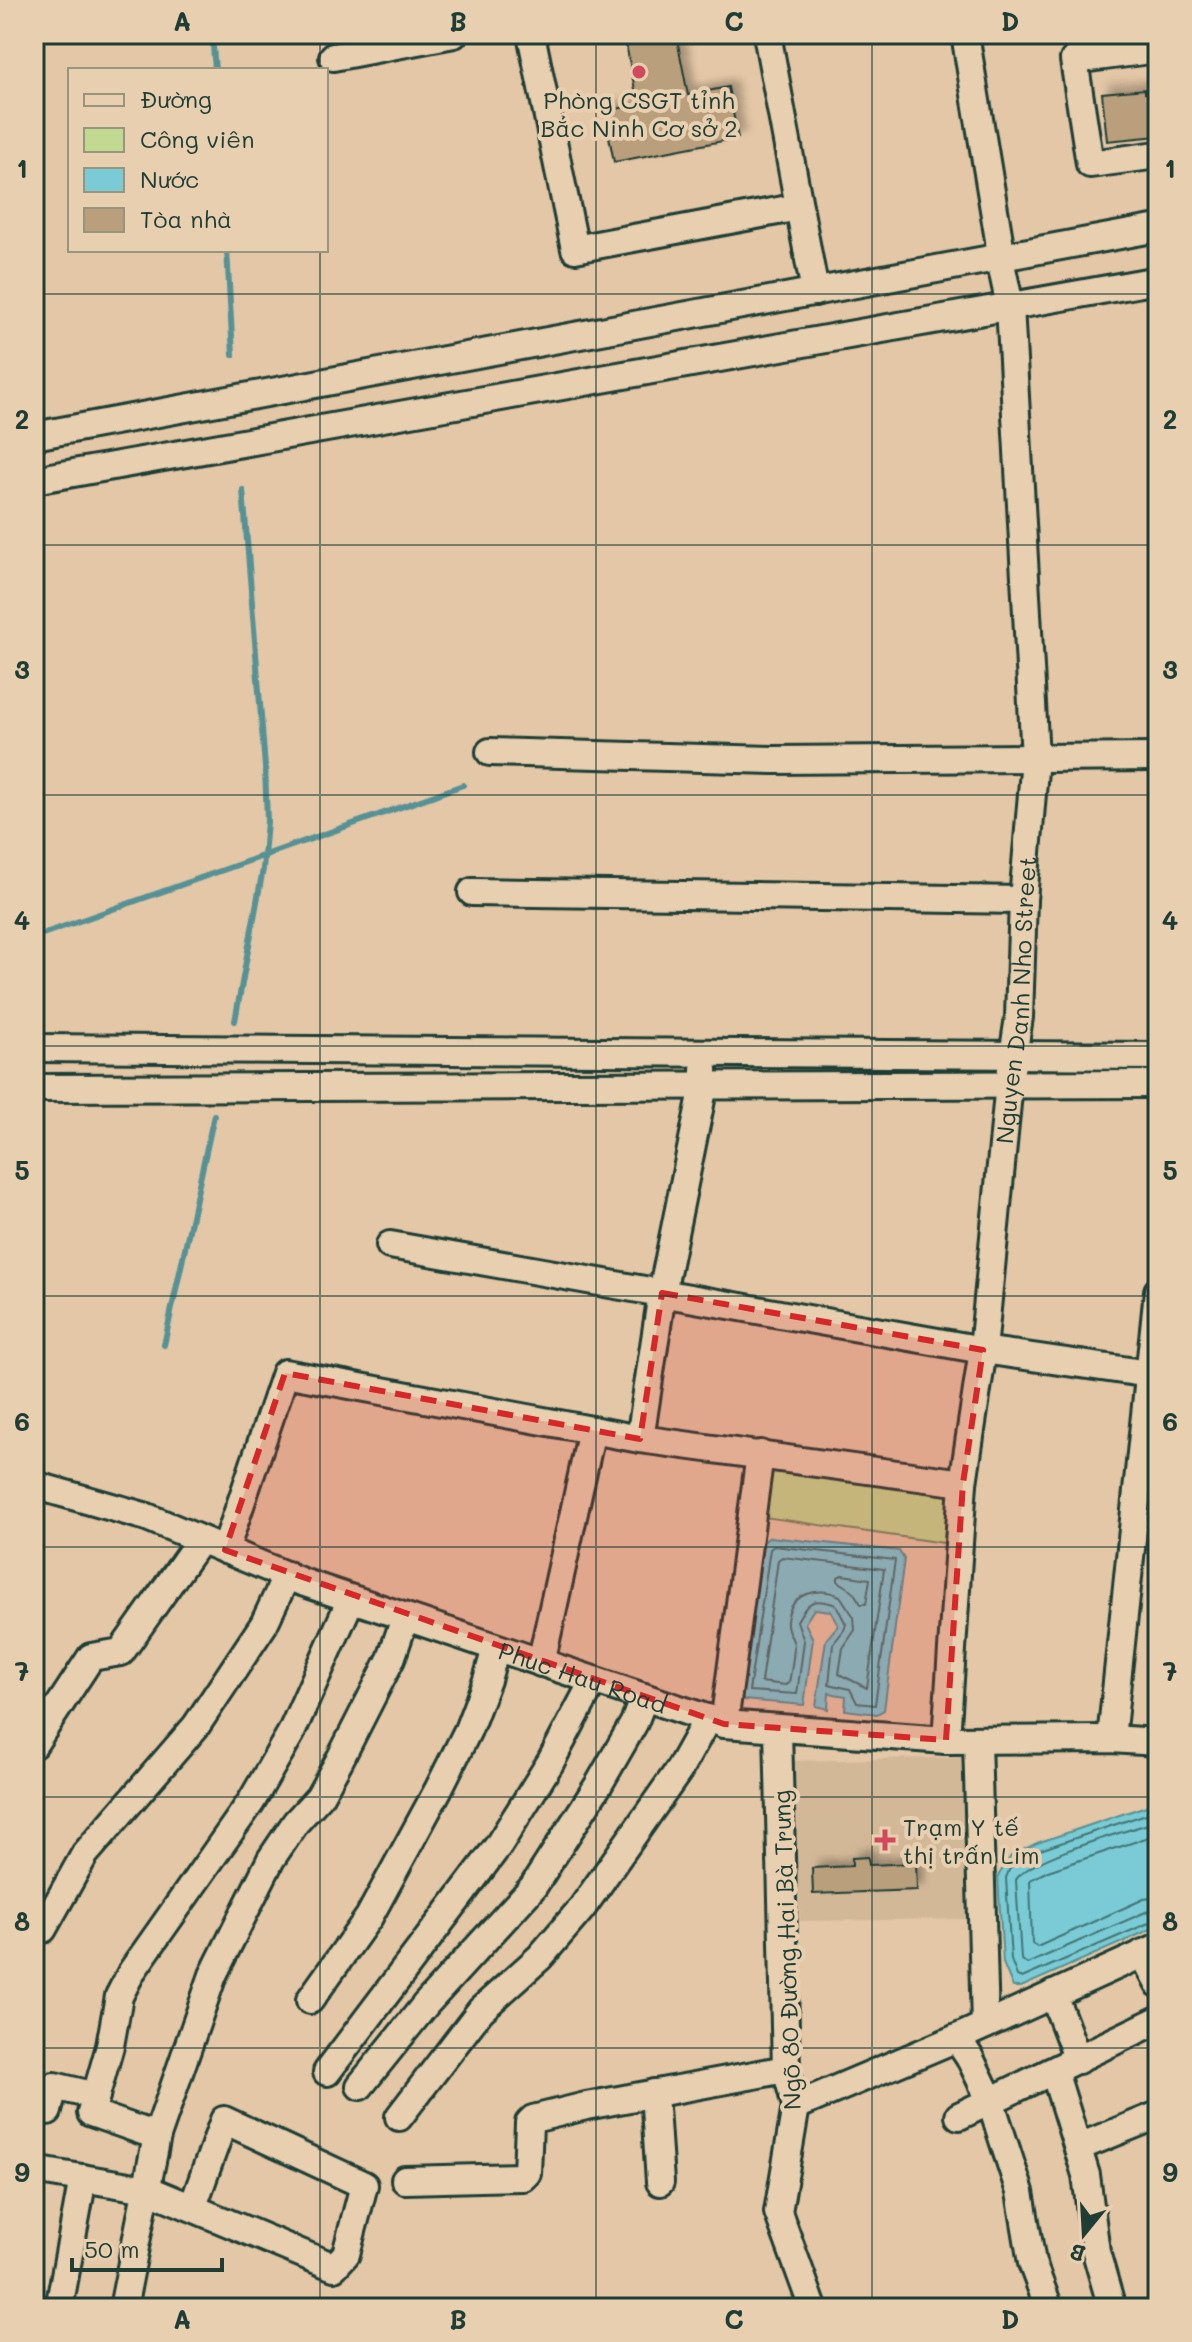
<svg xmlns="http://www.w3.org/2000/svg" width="1192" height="2342" font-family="Mali,sans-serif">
	<defs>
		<filter id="shadow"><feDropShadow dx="7" dy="-7" stdDeviation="4" flood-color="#0004"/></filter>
	</defs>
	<rect width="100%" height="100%" fill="#e4c7a6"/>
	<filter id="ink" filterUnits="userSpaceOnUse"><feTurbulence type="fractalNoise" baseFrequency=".0125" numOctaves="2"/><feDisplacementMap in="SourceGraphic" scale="16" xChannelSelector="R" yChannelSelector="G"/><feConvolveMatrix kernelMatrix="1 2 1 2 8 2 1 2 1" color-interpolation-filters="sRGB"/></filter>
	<g filter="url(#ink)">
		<path fill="#d3b898" d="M971,1757L977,1919L800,1921L790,1761Z"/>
		<path fill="#c1d990" stroke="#708b62" stroke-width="2" d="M770,1470L949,1496L944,1543L764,1517Z"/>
		<path fill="#7acbd5" stroke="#569295" stroke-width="2" d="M770,1537L899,1551L904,1559L884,1710L877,1714L845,1710L846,1696L829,1693L828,1709L816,1706L826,1640L838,1625L831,1611L814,1609L805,1623L813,1639L804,1705L744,1700L739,1695L763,1542Z
			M1158,1802V1926L1021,1987H1013L1003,1963L998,1876L1011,1856L1037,1843Z"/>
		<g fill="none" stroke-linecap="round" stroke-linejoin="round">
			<path stroke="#437674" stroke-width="2" d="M774,1546L895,1560L875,1705L857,1703L850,1689L829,1684L833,1644L844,1630L846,1624L836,1605C813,1597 808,1601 797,1621L804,1641L797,1694L749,1691L770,1549Z
				M782,1557L884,1569L867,1688L839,1674L843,1648L855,1630L854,1617L840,1596C818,1586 790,1593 787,1621C786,1631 793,1637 794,1645C794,1657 791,1671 789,1683L785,1685L761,1682L778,1560Z
				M842,1575L870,1579L866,1604H861L852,1590L838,1581V1577Z
				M1158,1810L1040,1850L1016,1862L1009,1870L1006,1878L1011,1960L1017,1976L1022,1978L1158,1919
				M1158,1821C1130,1830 1027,1858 1016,1880L1021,1959L1027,1964L1148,1911L1158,1909
				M1158,1834L1048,1871L1030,1880L1032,1944L1037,1947L1144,1899L1158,1897"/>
			<path stroke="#569295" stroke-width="6" d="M212,34L215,70
				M227,250L233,355
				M34,937L463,785
				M235,1021L263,869L267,821L265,767L243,490
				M164,1345L214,1115"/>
		</g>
		<path fill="#ba9f7d" stroke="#1f3d34" stroke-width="2" filter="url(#shadow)" d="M624,34H676L688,95L728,87L738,138L614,162L604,111L638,105Z
			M1145,89V93L1158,91V136L1107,141L1102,93Z
			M868,1857L869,1865L916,1863L917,1890L813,1894L812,1868L852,1866V1858Z"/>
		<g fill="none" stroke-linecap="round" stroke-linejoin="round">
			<g stroke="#1f3d34" stroke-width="32">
				<g id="minor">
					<path d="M531,34L575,249L799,207"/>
					<path d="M767,34L815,292"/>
					<path d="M1158,49L1074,60L1090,164L1158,155"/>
					<path d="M333,57L454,34"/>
					<path d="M34,436L1158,228"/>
					<path d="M34,480L1158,280"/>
					<path d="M490,752L773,760L1158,757"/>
					<path d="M472,892L1023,900"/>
					<path d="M34,1048L1158,1056"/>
					<path d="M34,1088L1158,1084"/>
					<path d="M390,1245L983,1350L1150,1374"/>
					<path d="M640,1439L662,1293L704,1085V1069"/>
					<path id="s1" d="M34,1485L147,1517L302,1582L724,1724L946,1740L1111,1739L1158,1742"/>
					<path d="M225,1550L285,1373L640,1439L963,1483"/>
					<path d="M541,1663L592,1430"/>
					<path d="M724,1724L760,1454"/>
					<path d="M778,1729L786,2069L796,2106L778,2212L813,2308"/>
					<path d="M1111,1739L1158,1291"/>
					<path id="s2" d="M946,1740L963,1483L983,1350L1009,1083L1019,1017L1023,900L1035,758L1010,306L1000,259L999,240L965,34"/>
					<path d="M977,1740L985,2025"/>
					<path d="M34,1744L91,1657L121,1652L200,1540"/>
					<path d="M43,1929L85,1854L196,1726L264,1624L287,1575"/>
					<path d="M1143,1953L1158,1983"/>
					<path d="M1053,1994L1078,2060"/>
					<path d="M310,2000L369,1917L438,1790L468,1730L487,1680L496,1648"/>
					<path d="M957,2038L969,2056L990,2100L1020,2192L1032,2263L1049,2308"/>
					<path d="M1054,2071L1086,2175L1096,2252L1112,2308"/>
					<path d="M327,2072L498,1846L550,1763L594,1680"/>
					<path d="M360,2086L426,2004L533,1887L599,1784L634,1723L644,1697"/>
					<path d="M654,2093L660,2182"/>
					<path d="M796,2106L957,2038L1158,1947"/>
					<path d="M34,2109L48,2111L54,2086L96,2096"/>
					<path d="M959,2116L1158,2020"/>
					<path d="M399,2117L481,2010L540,1957L582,1908L679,1770L708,1718"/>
					<path d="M157,2136L91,2113L110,2046L119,1996L132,1971L251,1802L291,1733L351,1599"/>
					<path d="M1079,2147L1158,2115"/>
					<path d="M34,2170L147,2189L334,2267L346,2254L364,2185L224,2120L193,2206"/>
					<path d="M405,2180L523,2177L527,2173L529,2123L533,2119L586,2106L786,2069"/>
					<path d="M59,2308L83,2178"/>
					<path d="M123,2308L157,2136L213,1975L271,1859L296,1822L319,1797L339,1761L391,1659L405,1618"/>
				</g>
			</g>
			<use href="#minor" stroke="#e7cfb0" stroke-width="26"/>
		</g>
	</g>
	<path fill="#d62828" fill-opacity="0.2" stroke="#d62828" stroke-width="6" stroke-dasharray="16 10" stroke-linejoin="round" d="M662,1293L983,1350L963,1483L946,1740L724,1724L225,1550L285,1373L640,1439Z"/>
	<path fill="none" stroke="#1f3d34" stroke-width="2" stroke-opacity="0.55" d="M320,34V70M596,34V2308M872,34V2308M320,250V2308M34,294H1158M34,545H1158M34,795H1158M34,1046H1158M34,1296H1158M34,1547H1158M34,1797H1158M34,2048H1158"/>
	<g fill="#d1495b" stroke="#e7cfb0" stroke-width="3">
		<circle cx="639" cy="72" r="8"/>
		<path d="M881 1828h8v8h8v8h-8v8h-8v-8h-8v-8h8z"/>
	</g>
	<g text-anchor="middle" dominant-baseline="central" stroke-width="8" stroke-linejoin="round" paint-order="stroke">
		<g font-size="24" fill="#1f3d34" stroke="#e7cfb0">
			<text x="639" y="99">Phòng CSGT tỉnh<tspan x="639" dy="28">Bắc Ninh Cơ sở 2</tspan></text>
			<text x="903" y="1826" text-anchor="start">Trạm Y tế<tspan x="903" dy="28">thị trấn Lim</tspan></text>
		</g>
		<g font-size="24" fill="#1f3d34" stroke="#e7cfb0">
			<text stroke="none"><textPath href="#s2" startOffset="744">Nguyen Danh Nho Street</textPath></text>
			<text stroke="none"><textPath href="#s1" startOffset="582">Phuc Hau Road</textPath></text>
			<text transform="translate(786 1950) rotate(-92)">Ngõ 80 Đường Hai Bà Trưng</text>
		</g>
	</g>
	<rect width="1192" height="2342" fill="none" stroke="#e7cfb0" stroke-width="88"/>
	<rect x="68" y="68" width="260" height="184" fill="#e7cfb0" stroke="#97957e" stroke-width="2"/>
	<rect x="84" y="94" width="40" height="12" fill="#e7cfb0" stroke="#97957e" stroke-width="2"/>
	<text x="140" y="108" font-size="24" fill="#1f3d34">Đường</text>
	<rect x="84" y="128" width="40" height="24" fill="#c1d990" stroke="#97957e" stroke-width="2"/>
	<text x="140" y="148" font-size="24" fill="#1f3d34">Công viên</text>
	<rect x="84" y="168" width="40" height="24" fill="#7acbd5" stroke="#97957e" stroke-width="2"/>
	<text x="140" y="188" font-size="24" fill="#1f3d34">Nước</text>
	<rect x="84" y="208" width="40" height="24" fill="#ba9f7d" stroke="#97957e" stroke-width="2"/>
	<text x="140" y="228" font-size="24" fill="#1f3d34">Tòa nhà</text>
	<g transform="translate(1084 2234) rotate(198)" stroke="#e7cfb0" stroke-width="6" paint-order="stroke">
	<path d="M0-6L14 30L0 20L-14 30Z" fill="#1f3d34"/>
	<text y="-12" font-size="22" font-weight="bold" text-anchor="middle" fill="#1f3d34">B</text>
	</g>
	<path d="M72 2258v12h150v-12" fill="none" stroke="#1f3d34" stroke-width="4"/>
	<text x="84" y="2258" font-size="24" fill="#1f3d34" stroke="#e7cfb0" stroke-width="6" paint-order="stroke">50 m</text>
	<rect x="44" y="44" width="1104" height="2254" fill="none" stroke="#1f3d34" stroke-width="3"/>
	<g font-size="26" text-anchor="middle" font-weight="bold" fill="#1f3d34">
		<text x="182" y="31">A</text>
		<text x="458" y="31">B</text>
		<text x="734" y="31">C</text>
		<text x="1010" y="31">D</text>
		<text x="22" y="178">1</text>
		<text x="1170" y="178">1</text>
		<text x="22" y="429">2</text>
		<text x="1170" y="429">2</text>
		<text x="22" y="679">3</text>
		<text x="1170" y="679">3</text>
		<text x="22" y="930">4</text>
		<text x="1170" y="930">4</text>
		<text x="22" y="1180">5</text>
		<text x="1170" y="1180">5</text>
		<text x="22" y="1431">6</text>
		<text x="1170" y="1431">6</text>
		<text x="22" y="1681">7</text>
		<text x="1170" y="1681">7</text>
		<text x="22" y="1931">8</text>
		<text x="1170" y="1931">8</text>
		<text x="22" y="2182">9</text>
		<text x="1170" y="2182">9</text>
		<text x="182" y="2329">A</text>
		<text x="458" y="2329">B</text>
		<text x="734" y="2329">C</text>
		<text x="1010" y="2329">D</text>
	</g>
</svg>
